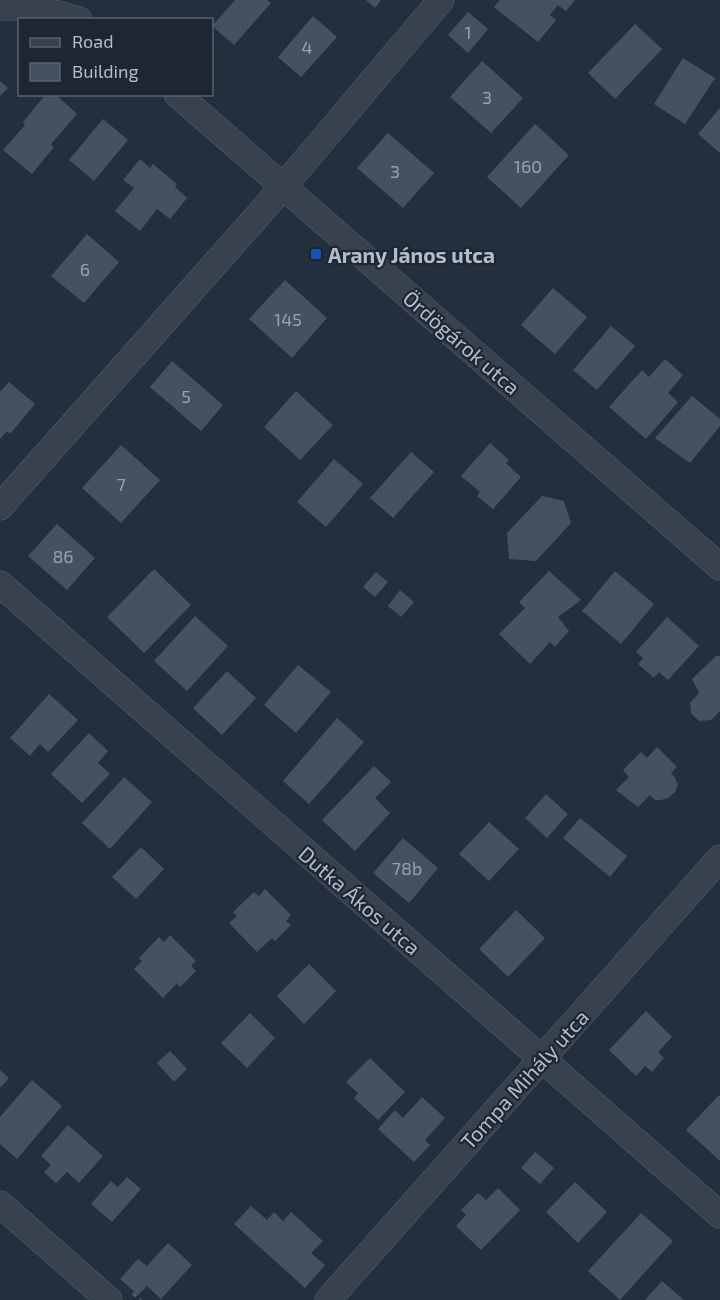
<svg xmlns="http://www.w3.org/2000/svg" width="720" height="1300" font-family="'Exo 2',sans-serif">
	<rect width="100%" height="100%" fill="#242f3e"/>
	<path fill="#455162" d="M235,0H267L271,3L234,45L212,26Z
		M366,0H381L375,8Z
		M500,0H575L566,11L558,5L550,15L556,20L538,42L494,7Z
		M468,12L488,29L468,53L448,35Z
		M313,16L337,37L301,77L278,57Z
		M635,24L662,49L615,99L588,73Z
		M683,58L715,78L685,124L654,104Z
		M482,61L523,98L491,133L450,97Z
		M0,81L8,88L0,96Z
		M46,94H55L77,114L51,144L54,147L32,174L3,150L25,125L23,122Z
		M720,108V153L698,134Z
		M103,119L128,140L94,181L69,160Z
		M535,124L569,155L521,208L487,177Z
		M388,133L434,173L403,208L357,168Z
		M140,159L150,168L153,164L177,184L175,187L187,198L170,219L157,209L140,231L115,211L134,188L123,180Z
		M87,234L119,262L84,303L51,276Z
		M285,280L327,318L292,358L249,319Z
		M553,288L587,317L555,354L521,325Z
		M611,326L635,346L597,390L573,370Z
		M665,359L683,375L668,393L678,402L646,439L609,407L642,370L649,377Z
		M172,361L223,405L201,431L150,387Z
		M9,382L35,404L10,434L7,431L0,439V392Z
		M296,391L333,425L300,460L264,427Z
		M692,396L720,419V426L690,463L655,438Z
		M490,443L509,460L506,463L521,477L493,509L477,496L480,492L461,476Z
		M121,445L160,480L121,523L82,488Z
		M411,452L434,472L393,518L370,498Z
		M334,459L363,484L326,527L297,502Z
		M542,496L564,501L571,523L536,561L509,559L507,533Z
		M57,524L95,558L67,590L28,556Z
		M154,569L191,605L144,653L107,617Z
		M549,571L581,600L558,617L569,631L555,647L550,642L530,664L499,634L525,608L519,602Z
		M615,571L654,604L621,644L582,611Z
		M376,572L388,582L375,597L363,587Z
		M400,590L414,602L401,617L388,606Z
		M195,616L228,646L187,691L154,661Z
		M667,617L699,646L668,680L659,672L654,678L638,664L643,658L636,652Z
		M716,656H720V711L711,720L699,721L691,713L690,703L699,693L692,679Z
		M298,665L331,692L296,733L264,705Z
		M227,671L256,698L222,735L193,708Z
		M49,694L78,720L48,752L40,744L30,756L10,738Z
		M337,718L364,742L309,804L283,781Z
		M89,733L108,751L98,763L110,774L82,803L51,774Z
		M657,747L677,767L671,773L675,778L678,785L675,792L668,798L661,800H655L650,795L638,807L616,790L629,777L623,770L641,752L647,758Z
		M374,766L391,782L375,798L390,813L355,851L322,820Z
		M124,777L152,802L110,849L82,823Z
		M546,794L568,814L547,838L525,818Z
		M580,818L627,856L610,877L563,838Z
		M489,822L519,849L489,881L459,854Z
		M403,838L438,868L409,903L373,873Z
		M141,847L164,869L136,899L112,877Z
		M265,889L291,915L286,921L291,925L275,941L272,938L257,952L229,923L237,916L233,912L254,892L259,896Z
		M516,910L545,938L508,977L479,949Z
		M170,935L196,961L191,966L196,971L180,987L177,983L163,998L134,969L142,961L139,958L159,937L164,942Z
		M309,964L336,991L304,1024L277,996Z
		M646,1011L672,1037L658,1052L664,1058L652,1072L645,1066L636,1076L609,1050Z
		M250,1013L275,1038L247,1068L221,1043Z
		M170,1051L187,1069L174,1082L157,1063Z
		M370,1058L405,1092L378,1120L354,1098L358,1093L346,1082Z
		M0,1070L9,1078L0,1088Z
		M32,1080L62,1106L17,1159L0,1144V1117Z
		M719,1095L720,1096V1161L686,1130Z
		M422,1097L445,1118L425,1140L430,1145L414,1162L378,1129L395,1110L403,1118Z
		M68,1125L103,1156L79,1183L67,1172L56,1183L44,1172L51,1165L41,1156Z
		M535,1152L554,1168L540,1184L521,1168Z
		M127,1177L141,1189L112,1222L91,1204L111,1181L118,1187Z
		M575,1182L607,1212L578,1243L546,1212Z
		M498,1188L520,1210L481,1250L456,1226L466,1215L461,1210L478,1193L486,1200Z
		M251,1206L267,1220L274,1212L283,1221L291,1212L323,1241L311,1253L325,1265L305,1288L234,1224Z
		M641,1213L673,1241L620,1300L588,1271Z
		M168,1243L192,1265L161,1299L147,1286L138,1295L120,1279L138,1259L147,1266Z
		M662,1281L684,1300H645Z"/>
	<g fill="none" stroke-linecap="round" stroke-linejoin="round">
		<g stroke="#565f6c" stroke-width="27">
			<path id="minor" d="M0,7H33L79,20
				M177,94L720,567
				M0,507L283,187L441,0
				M0,584L720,1215
				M0,1204L109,1300
				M328,1300L720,858"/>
		</g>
		<path stroke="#44595c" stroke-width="4" stroke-dasharray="4.5 4.5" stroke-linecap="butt" d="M133,1293L141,1300"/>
		<use href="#minor" stroke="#38414e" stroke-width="26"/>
	</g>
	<rect fill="#1a4fb4" stroke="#1d2633" stroke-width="2" x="310" y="248" width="12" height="12" rx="3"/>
	<g text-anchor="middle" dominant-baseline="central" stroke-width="4.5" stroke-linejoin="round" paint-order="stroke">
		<g font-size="18" fill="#98a1af">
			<text x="468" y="32">1</text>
			<text x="307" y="47">4</text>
			<text x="487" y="97">3</text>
			<text x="528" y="166">160</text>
			<text x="395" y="171">3</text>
			<text x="85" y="269">6</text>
			<text x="288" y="319">145</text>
			<text x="186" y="396">5</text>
			<text x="121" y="484">7</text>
			<text x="63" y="556">86</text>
			<text x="407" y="868">78b</text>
		</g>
		<g font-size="21" font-weight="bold" fill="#b4bcc9" stroke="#1d2633" text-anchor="start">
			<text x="328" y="254">Arany János utca</text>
		</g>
		<g font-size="21" fill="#b4bcc9" stroke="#1d2633">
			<text transform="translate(462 342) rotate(41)">Ördögárok utca</text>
			<text transform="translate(360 900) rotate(41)">Dutka Ákos utca</text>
			<text transform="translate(524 1079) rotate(-48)">Tompa Mihály utca</text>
		</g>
	</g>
	<rect x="18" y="18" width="195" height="78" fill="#1d2633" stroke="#59626f" stroke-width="1.5"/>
	<rect x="30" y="38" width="30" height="9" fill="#38414e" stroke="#59626f" stroke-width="1.5"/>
	<text x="72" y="48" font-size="18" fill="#b4bcc9">Road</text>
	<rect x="30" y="63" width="30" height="18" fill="#455162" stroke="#59626f" stroke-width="1.5"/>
	<text x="72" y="78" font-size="18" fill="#b4bcc9">Building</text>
</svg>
